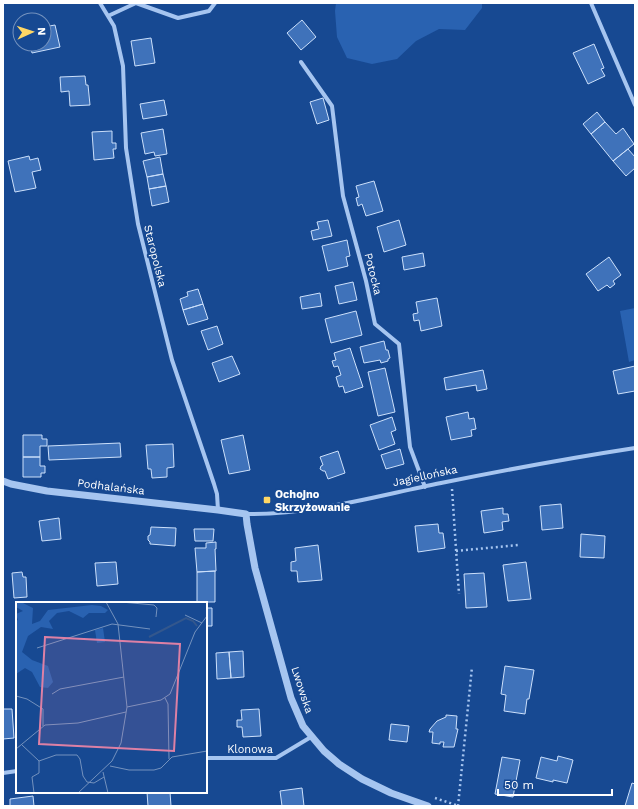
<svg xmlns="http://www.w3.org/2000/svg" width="638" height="809" font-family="'Work Sans',sans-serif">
	<rect width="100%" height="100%" fill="#174992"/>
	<path fill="#2962b1" d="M336,3H482V8L465,30L439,29L416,41L397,59L372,64L347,58L337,37L335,11Z
		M635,308V360L629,362L620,311Z"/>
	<path fill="#3f72ba" stroke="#cce0fb" d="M302,20L316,37L301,50L287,33Z
		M55,25L60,47L32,53L30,44H44V27Z
		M151,38L155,63L135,66L131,41Z
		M594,44L604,68L601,69L605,76L588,84L573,53Z
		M85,76L86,85H88L90,105L70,106L69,91L61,92L60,77Z
		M323,98L329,120L317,124L310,102Z
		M164,100L167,115L143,119L140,104Z
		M597,112L605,122L591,134L583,124Z
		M605,122L616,134L623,128L634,144L613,161L591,134Z
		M163,129L167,154L155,156L154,152L145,154L141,133Z
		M112,131V143H116V149H113L114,158L94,160L92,132Z
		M628,149L635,157V168L626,176L613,161Z
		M29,156L30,160L38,158L41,170L32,172L36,188L15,192L8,161Z
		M160,157L163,174L147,177L143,161Z
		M163,174L166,186L149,189L147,177Z
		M374,181L383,211L366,216L362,204L358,206L356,198L359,197L356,186Z
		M166,186L169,202L152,206L149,189Z
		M328,220L332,236L313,240L311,231L319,229L317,222Z
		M399,220L406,245L384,252L377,227Z
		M347,240L350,256L346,257L348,266L328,271L322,246Z
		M423,253L425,266L404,270L402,257Z
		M609,257L621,275L613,281L615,284L610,288L607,285L598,291L586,274Z
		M353,282L357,300L339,304L335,286Z
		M198,289L203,304L183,310L180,299L188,296L187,292Z
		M320,293L322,306L302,309L300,297Z
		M437,298L442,326L421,331L419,320L414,321L413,314L418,313L416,302Z
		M203,304L208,319L188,325L183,310Z
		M356,311L362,335L331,343L325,319Z
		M217,326L223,344L208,350L201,331Z
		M384,341L386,350H388L390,358L388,359V361L381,363L380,360L364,363L360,347Z
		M350,348L363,387L345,393L343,386L339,387L336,377L341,375L338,366L334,367L332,361L336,360L334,353Z
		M232,356L240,374L219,382L212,363Z
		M635,366V391L618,394L613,371Z
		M385,368L395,412L378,416L368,372Z
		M483,370L487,389L477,391L476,385L446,390L444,378Z
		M468,412L469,419L474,418L476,429L471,430L472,436L451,440L446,417Z
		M392,417L396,430L391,432L395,444L379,450L370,425Z
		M23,435H42V439H47V446H40V457H23Z
		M243,435L250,470L229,474L221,440Z
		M120,443L121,457L49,460L48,446Z
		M173,444L174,467L167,468V477L152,478L151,469H148L146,445Z
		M400,449L404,464L386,469L381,455Z
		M338,451L345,473L328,479L325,471H323L320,469L321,466L323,465L320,457Z
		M23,457H40V466H45V473H41V477H23Z
		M561,504L563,528L542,530L540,506Z
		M503,508V514H508L509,521L502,522L503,530L484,533L481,511Z
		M59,518L61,539L42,541L39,521Z
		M438,524L439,533H443L445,548L418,552L415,526Z
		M151,527L176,528L175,546L150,544V542L148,540V536L150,535Z
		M194,529H214L213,541H195Z
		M581,534L605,536L604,558L580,557Z
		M216,542V549H215L216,571L197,572L195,548H206V543Z
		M318,545L322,580L298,582L297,571H291V562L296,561L295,548Z
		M116,562L118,584L97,586L95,563Z
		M526,562L531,599L508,601L503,565Z
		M215,571V602H197V572Z
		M22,572L23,577H26L27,597L14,598L12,573Z
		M484,573L487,607L466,608L464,574Z
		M206,608H212V626H206Z
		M243,651L244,677L231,678L229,652Z
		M229,652L231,678L217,679L216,653Z
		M505,666L534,670L529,699H527L525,714L504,711L506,695L501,694Z
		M3,709H12L14,738L3,739Z
		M259,709L261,736L243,737L242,727H237V720H242L241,710Z
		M446,715L457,716L456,729H458L454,747H443L444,742H440V744L432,743L433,732H429L430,729L437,721L446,717Z
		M391,724L409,726L407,742L389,740Z
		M558,756L573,760L567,783L553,780V782L536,778L541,757L557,761Z
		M502,757L520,760L513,797L495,794Z
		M632,783L635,784V806H625Z
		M302,788L304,806H282L280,791Z
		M147,792H170L171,806H148Z
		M33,796L34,806H10V799Z"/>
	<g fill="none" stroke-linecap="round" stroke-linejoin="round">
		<path stroke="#a6c5f0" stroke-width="2.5" stroke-dasharray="2 3" stroke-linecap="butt" d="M452,489L459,594
			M456,551L518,545
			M435,798L459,806
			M458,806L472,667"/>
		<path stroke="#a6c5f0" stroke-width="4" d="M100,3L114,26L123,66L126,148L138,224L172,360L214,484L217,494L218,510
			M591,3L635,105
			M108,16L136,3L178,18L209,11L215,3
			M301,62L332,106L343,196L366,281L375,324L399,344L410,447L425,487
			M246,514C312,515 376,496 441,483C505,470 570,458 635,448
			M206,758H276L311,737
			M3,773L17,771"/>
		<path stroke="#a6c5f0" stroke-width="7" d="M3,481L11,484L47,491L218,510L246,514L247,524L255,568L291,698L303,726L324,751L339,764L362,779L391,793L428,806"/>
	</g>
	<rect fill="#ffd765" stroke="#174992" stroke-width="1.5" x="263" y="496" width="8" height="8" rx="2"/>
	<g text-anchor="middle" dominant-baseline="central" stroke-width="4" stroke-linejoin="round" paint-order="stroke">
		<g font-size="11" fill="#fff" stroke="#174992">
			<text transform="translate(155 256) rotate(76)">Staropolska</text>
			<text transform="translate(373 274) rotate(76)">Potocka</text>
			<text transform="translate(425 476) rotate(-12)">Jagiellońska</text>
			<text transform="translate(111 487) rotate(7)">Podhalańska</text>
			<text transform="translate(302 690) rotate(72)">Lwowska</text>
			<text x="250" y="749">Klonowa</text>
		</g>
		<g font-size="11" font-weight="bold" fill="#fff" stroke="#174992" text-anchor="start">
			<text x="275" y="494">Ochojno<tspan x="275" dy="13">Skrzyżowanie</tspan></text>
		</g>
	</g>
	<g transform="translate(16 602)">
		<rect width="191" height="191" fill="#174992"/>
		<path d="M5,0L17,6L16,22L24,19L32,8L76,3L85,4L92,8L89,11H73L67,16L53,9L41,11L33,19L37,27L25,25L12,34L6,50L16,58L32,64L37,80L32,86L24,85L16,70L9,66L0,72V19L2,18L0,12L7,9L0,5V1ZM87,26L89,40L81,41L79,28Z" fill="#2962b1"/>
		<path fill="none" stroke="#33578d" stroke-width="2" d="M133,35L170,16L177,19L181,24"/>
		<path fill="none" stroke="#7492be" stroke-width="1" d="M105,0L138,3L141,6L140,15M169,13L186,21M21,46L96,22L134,27M36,92L44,87L108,75M0,94L11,97L27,107V124M149,96L152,102L153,157M111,105L145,98L154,92L179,30L191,14M6,143L23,159M0,147L29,123L62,121L110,110M23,159L40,153H61L64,157L67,174L71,180L78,181L88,175M94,164L113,168H138L145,166L156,155L191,149M87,170L92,191M18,191L16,175L23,171V159M62,191L96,159L105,141L111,105L102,22L90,0"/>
		<path fill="#dd80a5" fill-opacity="0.15" stroke="#dd80a5" stroke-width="2" d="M29,35L164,42L158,149L23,142Z"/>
		<rect width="191" height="191" fill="none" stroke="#fff" stroke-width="2"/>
	</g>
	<rect width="638" height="809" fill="none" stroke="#ffffff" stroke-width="8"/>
	<g transform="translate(32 32) rotate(87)"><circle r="19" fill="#174992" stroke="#7492be"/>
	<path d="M0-3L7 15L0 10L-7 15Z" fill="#ffd765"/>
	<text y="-6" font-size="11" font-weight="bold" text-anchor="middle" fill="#ffffff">N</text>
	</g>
	<path d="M498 789v6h114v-6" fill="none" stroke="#ffffff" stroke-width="2"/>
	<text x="504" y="789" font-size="12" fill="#ffffff" stroke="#174992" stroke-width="3" paint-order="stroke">50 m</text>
</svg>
